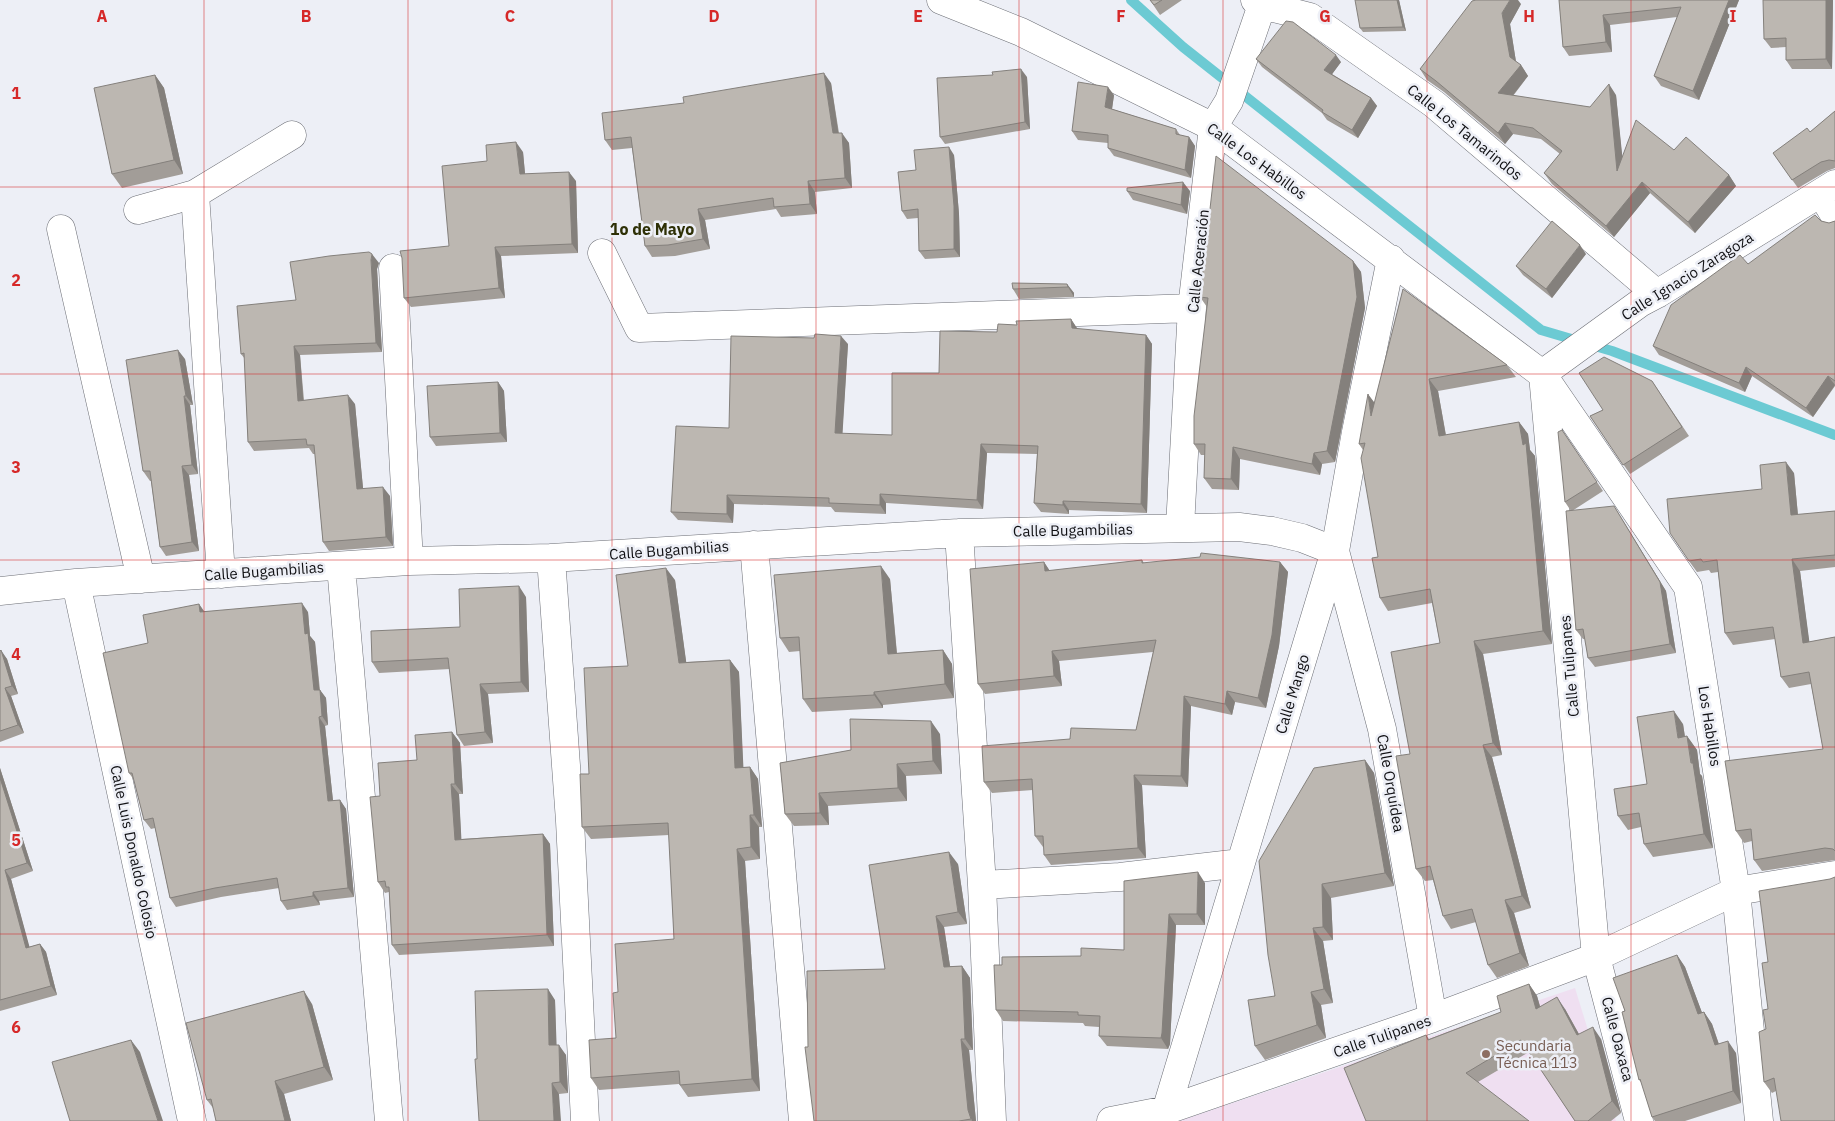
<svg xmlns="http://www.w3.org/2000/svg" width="1835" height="1121" font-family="'IBM Plex Sans',sans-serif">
	<rect width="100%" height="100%" fill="#edeff6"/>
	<path fill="#efdff1" d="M1575,988L1616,1121H1179Z"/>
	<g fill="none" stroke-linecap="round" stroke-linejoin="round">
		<path stroke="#6ccad3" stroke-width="10" d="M1131,0L1183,47L1541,330L1612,351L1835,435"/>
		<g stroke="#6c6e75" stroke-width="29">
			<path id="street" d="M941,0L1021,32L1213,127L1542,374L1688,587L1736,891L1759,1121
				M1255,0L1262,5L1310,17L1434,104L1657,294
				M1821,193L1835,216
				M195,194L221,574
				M138,210L195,194L292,135
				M61,229L141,579
				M602,253L639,328L1192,308
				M393,268L409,561
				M1542,374L1640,303L1657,294L1835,184
				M1543,375L1596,957L1639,1121
				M1180,527L1192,308L1213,127L1229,101L1262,5
				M959,533L982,885L992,1121
				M754,545L803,1121
				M1335,551L1382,729L1433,1018
				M551,558L570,821L585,1121
				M341,566L389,1121
				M76,583L192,1121
				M0,591L76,583L409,561L551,558L959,533L1239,527L1272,531L1302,538L1335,551
				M982,885L1120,877L1241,863
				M1111,1121L1167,1110L1433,1018L1596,957L1736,891L1835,875
				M1163,1121L1335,551L1356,432L1391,259"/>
		</g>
		<use href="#street" stroke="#fff" stroke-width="28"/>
	</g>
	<path fill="#a29d98" d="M1150,0H1182L1160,15Z
		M1358,0H1399L1406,31L1363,32L1360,28Z
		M1559,0H1739L1699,100L1661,86L1654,76L1677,17L1610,25L1612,52L1569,56L1563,47Z
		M1833,0L1832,69H1792L1786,60V47L1771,48L1764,39Z
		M1521,4L1510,24L1516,62L1521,65L1528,76L1513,96L1590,107L1616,95L1622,157L1674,150L1729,175L1736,186L1695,233L1650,193L1614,237L1552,184L1544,173L1560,154L1541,139L1513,134L1505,144L1444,92L1427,80L1420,69Z
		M1256,59L1341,62L1332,74L1371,98L1377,106L1358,138L1327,120L1322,113L1262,67Z
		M155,75L164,88L183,174L122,188L112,174Z
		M1027,77L1030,129L945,144L940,137Z
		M831,83L839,133L849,143L852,188L815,192L817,214L781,217L776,209L705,220L710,249L675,256L652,257L645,246L632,148L612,150L605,140L684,103Z
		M1114,95L1112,109L1176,129L1180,135L1189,137L1195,146L1191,178L1114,156L1108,148V143L1078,140L1072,131Z
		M1835,111V168L1827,171L1798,188L1773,153L1810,132Z
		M523,152L525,174L576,181L578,253L501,256L505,298L411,307L404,298L449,246L487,161Z
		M954,155L959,214L960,257L925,259L919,251L918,218L907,219L902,211Z
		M1127,191H1190L1187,214L1133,200Z
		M1821,221L1829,223L1835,221V386L1813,417L1752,376L1745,392L1659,355L1653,346L1748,264Z
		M1586,254L1552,298L1523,275L1516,266Z
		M1353,261L1361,272L1365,308L1335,462L1322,464L1320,475L1240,459L1239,490L1212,489L1204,478L1205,455H1201L1194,444L1207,307L1200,297Z
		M379,263L377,269L382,352L300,355L304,400L355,404L363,489L390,496L393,546L329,551L323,542L315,454H313L309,448L254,451L248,442L245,359L241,354L296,300Z
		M1067,284L1074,293V297L1019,299L1013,289Z
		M1403,289L1507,365L1516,377L1438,391L1446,435L1519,422L1528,434L1530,450L1535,456L1552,644L1483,654L1502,755L1492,757L1531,908L1514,913L1529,966L1497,978L1488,965L1476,922L1451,929L1443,916L1433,880L1425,881L1416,869L1410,754L1440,643L1432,603L1388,611L1380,598L1378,557L1363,450L1359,444L1375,403Z
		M1071,319L1077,329L1146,335L1152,344L1147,513L1069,510V514L1041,512L1034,503L1037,454L987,453L983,509L886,503V514L835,512L831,507L734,504L733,523L678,520L671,512L729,428L848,344L842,434L892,435L939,373L997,332L1017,325Z
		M185,359L193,405H190L198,474L189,475L199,551L166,556L160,547L151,481H150L143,471Z
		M1652,381L1689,436L1630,474L1590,416L1603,410Z
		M498,382L504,391L507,442L436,446L430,437Z
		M1562,430L1603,491L1572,511L1620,516L1666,591L1676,653L1595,667L1588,658L1585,639H1583L1576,630L1571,511L1565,502Z
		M1794,473L1798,515L1835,511V567L1800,571L1809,642L1835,637V860L1762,871L1754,860L1752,841L1744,843L1736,831L1823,749L1811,684L1789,688L1781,677L1775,639L1733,645L1725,633L1718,572L1711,573L1709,570L1697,572L1689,561L1762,489Z
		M1142,560L1144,563L1280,562L1288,572L1279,646L1266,708L1235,702L1232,715L1191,706L1188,787L1142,785L1146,858L1051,865L1044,855V847H1043L1035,836L1033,790L992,793L984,782L1070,739L1136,730L1153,652L1059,661L1062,686L985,694L978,684L1044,562L1050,571Z
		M890,579L897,653L943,650L952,664L954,698L883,705V708L812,712L803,699L800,651L789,652L780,638Z
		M675,580L686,662L730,660L739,672L743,767H750L758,779L762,827H759L758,829L760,859L745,861L760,1091L688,1097L679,1084L599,1090L591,1078L616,1038L618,992L674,939L669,835L591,839L582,827L628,666Z
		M526,597L529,692L488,694L493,743L464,746L457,735L450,669L379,673L372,662L460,627Z
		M199,604L204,611L308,612L310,636L315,642L320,690L326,698L328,725L325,726L333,801L340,800L346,809L354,897L319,901L320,905L287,910L281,901L279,888L221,897L176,907L170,898L155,828L151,829L144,820L134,780L129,773L148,643Z
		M0,651L7,659L18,694L11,696L24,733L0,742Z
		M1683,724L1685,737L1687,736L1697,750L1700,774L1702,776L1713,848L1653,857L1644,844L1641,827L1628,830L1618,816L1647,784Z
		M452,732L460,743L463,794H459L461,839L543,834L550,844L554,946L399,955L392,945L389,892L385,893L378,882L380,796Z
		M940,734L942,774L906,776L907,801L828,806L829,825L794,826L785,814L780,763Z
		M1365,760L1374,773L1394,886L1331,898L1333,940L1323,941L1333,1003L1321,1005L1326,1038L1265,1060L1255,1046Z
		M0,768L33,871L11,879L29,947L40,944L46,952L57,995L0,1011Z
		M958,864L967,924L944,927L950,966H962L970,978L973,1050H969L976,1121H814L808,1047L885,969Z
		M1830,879L1776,1091L1772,1093L1764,1082L1768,1009V962Z
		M1205,883V925H1176L1170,1044L1168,1049L1107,1046L1099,1036V1027L1085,1026L1083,1023L1003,1021L996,1010L1002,965L1081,956L1124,950Z
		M1677,955L1685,967L1702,1013L1704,1012L1712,1024L1719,1044L1736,1053L1741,1103L1685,1121H1655L1652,1117L1642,1083L1639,1080L1625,1011Z
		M1529,984L1537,996L1540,1006L1565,1009L1579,1034L1601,1039L1621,1113L1611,1121H1575L1529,1052L1478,1082L1366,1121L1426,1035L1429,1039L1501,1012Z
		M555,1000L556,1045L566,1055L568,1093L559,1094L477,1059Z
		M312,1004L333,1080L284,1094L291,1121H216L213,1108L207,1100Z"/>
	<path fill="#84807c" d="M1397,0H1399L1406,31L1403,27Z
		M1510,0H1518L1521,4L1510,24L1517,68L1510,57L1502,13Z
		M1729,0H1739L1699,100L1693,91Z
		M1826,0H1833L1832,69L1826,59Z
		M1603,15L1610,25L1612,52L1606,42Z
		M1336,55L1341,62L1330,77L1324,70Z
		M1521,65L1528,76L1506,104L1498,93Z
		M1021,69L1027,77L1030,129L1025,122Z
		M824,73L831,83L840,144L833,133Z
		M155,75L164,88L183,174L174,160Z
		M1609,84L1616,95L1625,182L1617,171Z
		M1108,87L1114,95L1111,116L1105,107Z
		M1371,98L1377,106L1358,138L1352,130Z
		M1505,123L1513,134L1505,144L1498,133Z
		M842,133L849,143L852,188L845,178Z
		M1189,137L1195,146L1191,178L1185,170Z
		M516,142L523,152L526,184L520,174Z
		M949,147L954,155L959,214L960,257L954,249Z
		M569,172L576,181L578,253L572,244Z
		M1729,175L1736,186L1695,233L1688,222Z
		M808,181L815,192L817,214L810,204Z
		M1183,182L1190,191L1187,214L1181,205Z
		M1642,182L1650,193L1614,237L1606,226Z
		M698,209L705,220L710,249L703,239Z
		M1580,245L1586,254L1552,298L1546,289Z
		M495,247L501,256L505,298L499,288Z
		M372,254L379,263L377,269L382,352L376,343L371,260Z
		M1353,261L1361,272L1365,308L1335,462L1327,451Z
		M1067,284L1074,293V297L1068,287Z
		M1071,319L1077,328L1078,337L1072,328Z
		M1146,335L1152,344L1147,513L1141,504Z
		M841,336L848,344L842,442L835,433Z
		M294,346L300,355L304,410L298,401Z
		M178,350L185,359L193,405L186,396Z
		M1746,367L1752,376L1745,392L1739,383Z
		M1828,376L1835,385L1813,417L1806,408Z
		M1429,379L1438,391L1448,448L1439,436Z
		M498,382L504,391L507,442L500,433Z
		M1368,394L1377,406L1371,416Z
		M348,395L355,404L364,498L357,489Z
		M184,396L190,405L198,474L192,465Z
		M1519,422L1528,434L1530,450L1535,456L1552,644L1543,631L1523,445Z
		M981,444L987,453L983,509L977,500Z
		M1233,447L1240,459L1239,490L1231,479Z
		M1314,453L1322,464L1320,475L1312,464Z
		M1786,462L1794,473L1799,527L1791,515Z
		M182,466L189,475L199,551L192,542Z
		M383,487L390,496L393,546L386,537Z
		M880,494L886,503V514L880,505Z
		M727,495L734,504L733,523L727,514Z
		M1063,501L1069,510V514L1063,505Z
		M1614,506L1666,591L1676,653L1670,644Z
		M1792,559L1800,571L1811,654L1803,643Z
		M1044,562L1051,573L1045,571Z
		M1280,562L1288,572L1279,646L1266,708L1258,698Z
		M881,566L890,579L898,667L888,654Z
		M666,568L675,580L688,675L679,663Z
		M519,586L526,597L529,692L521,682Z
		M302,603L308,612L310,636L315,642L320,697V690L326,698L328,725L322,716L314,690L305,634Z
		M199,604L205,613L200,612Z
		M1474,641L1483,654L1502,755L1493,743Z
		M1,650L7,659L18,694L12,686Z
		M943,650L952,664L954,698L945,684Z
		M1052,651L1059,661L1062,686L1054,676Z
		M730,660L739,672L744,780L735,768Z
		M480,684L488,694L493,743L485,732Z
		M5,688L11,696L24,733L18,725Z
		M1227,691L1235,702L1232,715L1225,704Z
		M874,692L883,705V708L874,695Z
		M1184,696L1191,706L1188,787L1181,776Z
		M1674,711L1683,724L1687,751L1678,738Z
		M319,717L325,726L334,810L328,801Z
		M931,721L940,734L942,774L933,761Z
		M452,732L460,743L463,794L455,784Z
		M1687,736L1697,750L1700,774L1702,776L1713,848L1704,834Z
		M1483,745L1492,757L1531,908L1522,896Z
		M1365,760L1374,773L1394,886L1385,873Z
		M897,764L906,776L907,801L898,788Z
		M750,767L758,779L762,827L754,815Z
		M0,768L33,871L27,863L0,778Z
		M1134,775L1142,785L1146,858L1138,848Z
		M451,784L459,794L462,850L455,840Z
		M819,793L828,806L829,825L820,813Z
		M340,800L346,809L354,897L348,888Z
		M750,815L759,827L760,859L751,847Z
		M543,834L550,844L554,946L547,935Z
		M737,849L745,861L760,1091L752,1079Z
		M949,852L958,864L967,924L958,912Z
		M5,870L11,879L32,956L26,948Z
		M1198,872L1205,883V925L1197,914Z
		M1322,884L1331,898L1333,940L1323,927Z
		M313,892L319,901L320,905L313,896Z
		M1505,900L1514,913L1529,966L1520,953Z
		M1169,914L1176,925L1170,1044L1168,1049L1161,1038Z
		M936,916L944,927L952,979L944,967Z
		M1313,928L1323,941L1333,1003L1324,989Z
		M40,944L46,952L57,995L51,986Z
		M1677,955L1685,967L1707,1026L1698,1014Z
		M962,966L970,978L973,1050L965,1039Z
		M1529,984L1537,996L1544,1021L1536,1009Z
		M548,989L555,1000L557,1056L549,1045Z
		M304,991L312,1004L333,1080L324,1067Z
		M1311,992L1321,1005L1326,1038L1317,1025Z
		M1557,997L1565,1009L1586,1047L1577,1035Z
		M1704,1012L1712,1024L1723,1057L1715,1045Z
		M1593,1027L1601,1039L1621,1113L1612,1101Z
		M961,1039L969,1050L976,1121H972L968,1110Z
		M131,1040L140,1052L163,1121H158Z
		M1728,1041L1736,1053L1741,1103L1733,1091Z
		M559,1045L566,1055L568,1093L560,1082Z
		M275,1081L284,1094L291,1121H285Z
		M552,1083L559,1094L561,1121H554Z"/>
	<path fill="#bcb7b1" stroke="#84807c" d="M1150,0H1162L1154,5Z
		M1355,0H1397L1403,27L1360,28Z
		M1476,0H1510L1502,13L1510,57L1521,65L1498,93L1590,107L1609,84L1617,171L1636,120L1674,150L1686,137L1729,175L1688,222L1642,182L1606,226L1544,173L1562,151L1533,128L1505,123L1498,133L1436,81L1420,69L1472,1Z
		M1559,0H1729L1693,91L1654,76L1681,7L1603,15L1606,42L1563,47Z
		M1763,0H1826V59L1786,60V38L1764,39Z
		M1286,21L1293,22L1336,55L1324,70L1371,98L1352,130L1322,112L1323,110L1256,59Z
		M1021,69L1025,122L940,137L937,78L993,75L992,72Z
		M824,73L833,133H842L845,178L808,181L810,204L774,207L773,198L698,209L703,239L668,245L645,246L631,137L605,140L602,113L684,103L683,97Z
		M155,75L174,160L112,174L94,88Z
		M1078,82L1108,87L1105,107L1176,129V134L1189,137L1185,170L1108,148V135L1072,131Z
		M1835,111V161L1829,160L1821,162L1792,180L1773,153L1807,128L1810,132Z
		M516,142L520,174L569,172L572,244L495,247L499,288L404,298L402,258L400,251L449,246L442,166L487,161L486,145Z
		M949,147L954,206V249L919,251L918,209L902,211L898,172L916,170L914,150Z
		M1216,156L1353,261L1357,297L1327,451L1314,453L1312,464L1233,447L1231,479L1204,478L1205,444H1194V416L1208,298L1200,297Z
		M1183,182L1181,205L1127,191V188Z
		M1815,215L1821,221L1829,223L1835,221V381L1828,376L1806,408L1746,367L1739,383L1653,346L1671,305L1740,255L1748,264Z
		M1552,221L1580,245L1546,289L1516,266Z
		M369,252L372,254L371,260L376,343L294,346L298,401L348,395L357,489L383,487L386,537L323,542L314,445H307L306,439L248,442L244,353L241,354L237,306L296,300L290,262L329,256Z
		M1012,283L1067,284L1068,287L1013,289Z
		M1403,289L1507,365L1429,379L1439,436L1519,422L1523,445L1526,443L1543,631L1474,641L1493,743L1483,745L1522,896L1505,900L1520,953L1488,965L1472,909L1443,916L1430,866L1416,869L1396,756L1410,754L1391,652L1440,643L1430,589L1380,598L1372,558L1378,557L1361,458L1365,443L1359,444L1368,394L1371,416Z
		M1071,319L1072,328L1146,335L1141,504L1063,501V505L1034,503L1038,446L981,444L977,500L880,494V505L829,503V498L727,495V514L671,512L676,426L729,428L731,336L814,338L815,334L841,336L835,433L892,435V373H939L940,331L997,332L998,324L1017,325L1016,321Z
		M178,350L186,396H184L192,465L182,466L192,542L160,547L150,471H143L126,360Z
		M1604,357L1652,381L1682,427L1623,465L1590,416L1603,410L1579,373Z
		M498,382L500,433L430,437L427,386Z
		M1562,430L1597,482L1565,502L1558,432Z
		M1786,462L1791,515L1835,511V555L1792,559L1803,643L1835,637V851L1833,849L1825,848L1754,860L1751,829L1736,831L1725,761L1823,749L1809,672L1781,677L1773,627L1725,633L1717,560L1703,562L1701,559L1689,561L1670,533L1667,499L1762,489L1760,465Z
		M1614,506L1660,582L1670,644L1588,658L1583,629L1576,630L1566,511Z
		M1201,553L1280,562L1272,635L1258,698L1227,691L1225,704L1184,696L1181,776L1134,775L1138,848L1044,855L1043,836H1035L1032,779L984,782L982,746L1070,739L1071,728L1136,730L1156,640L1052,651L1054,676L978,684L970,569L1044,562L1045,571L1142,560V563L1200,557Z
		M881,566L888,654L943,650L945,684L874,692V695L803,699L799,637L780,638L774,575Z
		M666,568L679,663L730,660L735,768L750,767L754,815H750V817L751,847L737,849L752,1079L680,1085L679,1071L591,1078L589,1040L616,1038L613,993L618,992L615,944L674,939L668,823L582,827L580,774H589L584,668L628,666L616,575Z
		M519,586L521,682L480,684L485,732L457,735L448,658L372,662L371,631L460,627L459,589Z
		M302,603L305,634L308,633L314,690H320L322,716L319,717L328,801L340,800L348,888L313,892V896L281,901L277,878L215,888L170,898L153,818L144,820L132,773H129L103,653L148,643L143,615L199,604L200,612Z
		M1,650L12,686L5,688L18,725L0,731V651Z
		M1674,711L1678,738L1687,736L1691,763H1693L1704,834L1644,844L1639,813L1618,816L1614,789L1647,784L1637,717Z
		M850,719L931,721L933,761L897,764L898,788L819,793L820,813L785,814L780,763L851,750Z
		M452,732L455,784H451L455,840L543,834L547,935L392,945L389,887H386L385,881L378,882L370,797L380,796L378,763L417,760L415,735Z
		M1365,760L1385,873L1322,884L1323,927L1313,928L1324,989L1311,992L1317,1025L1255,1046L1248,1000L1275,996L1268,955L1259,861L1314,768Z
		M0,778L27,863L5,870L26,948L40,944L51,986L0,1000Z
		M949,852L958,912L936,916L944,967L962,966L965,1039H961L968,1110L971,1119L959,1121H814L805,1047H808L807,971L885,969L869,865Z
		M1198,872L1197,914H1169L1162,1033L1161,1038L1099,1036L1100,1016L1078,1015V1012L996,1010L994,965H1002V957L1081,956V948L1124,950V881Z
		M1835,877V1121H1781L1774,1078L1764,1082L1759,1032L1766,1029L1763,1010L1768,1009L1762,963L1768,962L1759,891L1830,879Z
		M1677,955L1698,1014L1704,1012L1715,1045L1728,1041L1733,1091L1652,1117L1640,1079L1639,1080L1622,1012L1625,1011L1613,978Z
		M1529,984L1536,1009L1557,997L1577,1035L1593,1027L1612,1101L1588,1121H1575L1521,1040L1466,1073L1529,1121H1366L1344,1068L1426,1035L1428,1040L1501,1012L1497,996Z
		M548,989L549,1045H559L560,1082L552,1083L554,1121H479L475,1059H477L475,991Z
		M304,991L324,1067L275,1081L285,1121H216L211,1099L207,1100L186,1023Z
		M131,1040L158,1121H70L52,1062Z"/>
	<path fill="none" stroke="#d62828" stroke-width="1" stroke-opacity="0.55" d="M204,0V1121M408,0V1121M612,0V1121M816,0V1121M1019,0V1121M1223,0V1121M1427,0V1121M1631,0V1121M0,187H1835M0,374H1835M0,560H1835M0,747H1835M0,934H1835"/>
	<circle fill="#8d6e63" stroke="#edeff6" stroke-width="2" cx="1486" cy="1054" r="5"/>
	<g text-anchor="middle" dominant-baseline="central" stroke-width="5" stroke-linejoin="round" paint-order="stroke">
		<g font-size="15" fill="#101013" stroke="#edeff6">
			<text transform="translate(1465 132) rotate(39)">Calle Los Tamarindos</text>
			<text transform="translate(1257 161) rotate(36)">Calle Los Habillos</text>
			<text transform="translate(1198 261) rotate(-84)">Calle Aceración</text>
			<text transform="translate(1687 276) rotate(-32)">Calle Ignacio Zaragoza</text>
			<text transform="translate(1073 530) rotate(-1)">Calle Bugambilias</text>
			<text transform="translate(669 550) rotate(-4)">Calle Bugambilias</text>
			<text transform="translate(264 571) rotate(-4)">Calle Bugambilias</text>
			<text transform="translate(1569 666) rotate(-95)">Calle Tulipanes</text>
			<text transform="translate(1292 694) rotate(-73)">Calle Mango</text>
			<text transform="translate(1710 726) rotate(81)">Los Habillos</text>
			<text transform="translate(1391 783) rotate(80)">Calle Orquídea</text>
			<text transform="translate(134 852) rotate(78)">Calle Luis Donaldo Colosio</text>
			<text transform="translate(1382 1036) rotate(-19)">Calle Tulipanes</text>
			<text transform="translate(1618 1039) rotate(75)">Calle Oaxaca</text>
		</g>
		<g font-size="15" fill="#785e54" stroke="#edeff6" text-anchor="start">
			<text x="1496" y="1045">Secundaria<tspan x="1496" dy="17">Técnica 113</tspan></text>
		</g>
		<g font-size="16" font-weight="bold" fill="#2e3006" stroke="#edeff6">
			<text x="652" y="229">1o de Mayo</text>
		</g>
	</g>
	<g font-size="16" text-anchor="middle" font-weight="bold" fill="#d62828" stroke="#edeff6" stroke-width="5" stroke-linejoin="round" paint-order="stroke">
		<text x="102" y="22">A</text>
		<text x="306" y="22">B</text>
		<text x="510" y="22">C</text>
		<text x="714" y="22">D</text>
		<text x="918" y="22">E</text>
		<text x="1121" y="22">F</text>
		<text x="1325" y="22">G</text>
		<text x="1529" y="22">H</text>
		<text x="1733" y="22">I</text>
		<text x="16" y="99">1</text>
		<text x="16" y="286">2</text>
		<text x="16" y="473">3</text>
		<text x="16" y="660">4</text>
		<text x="16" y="846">5</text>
		<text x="16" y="1033">6</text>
	</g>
</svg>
